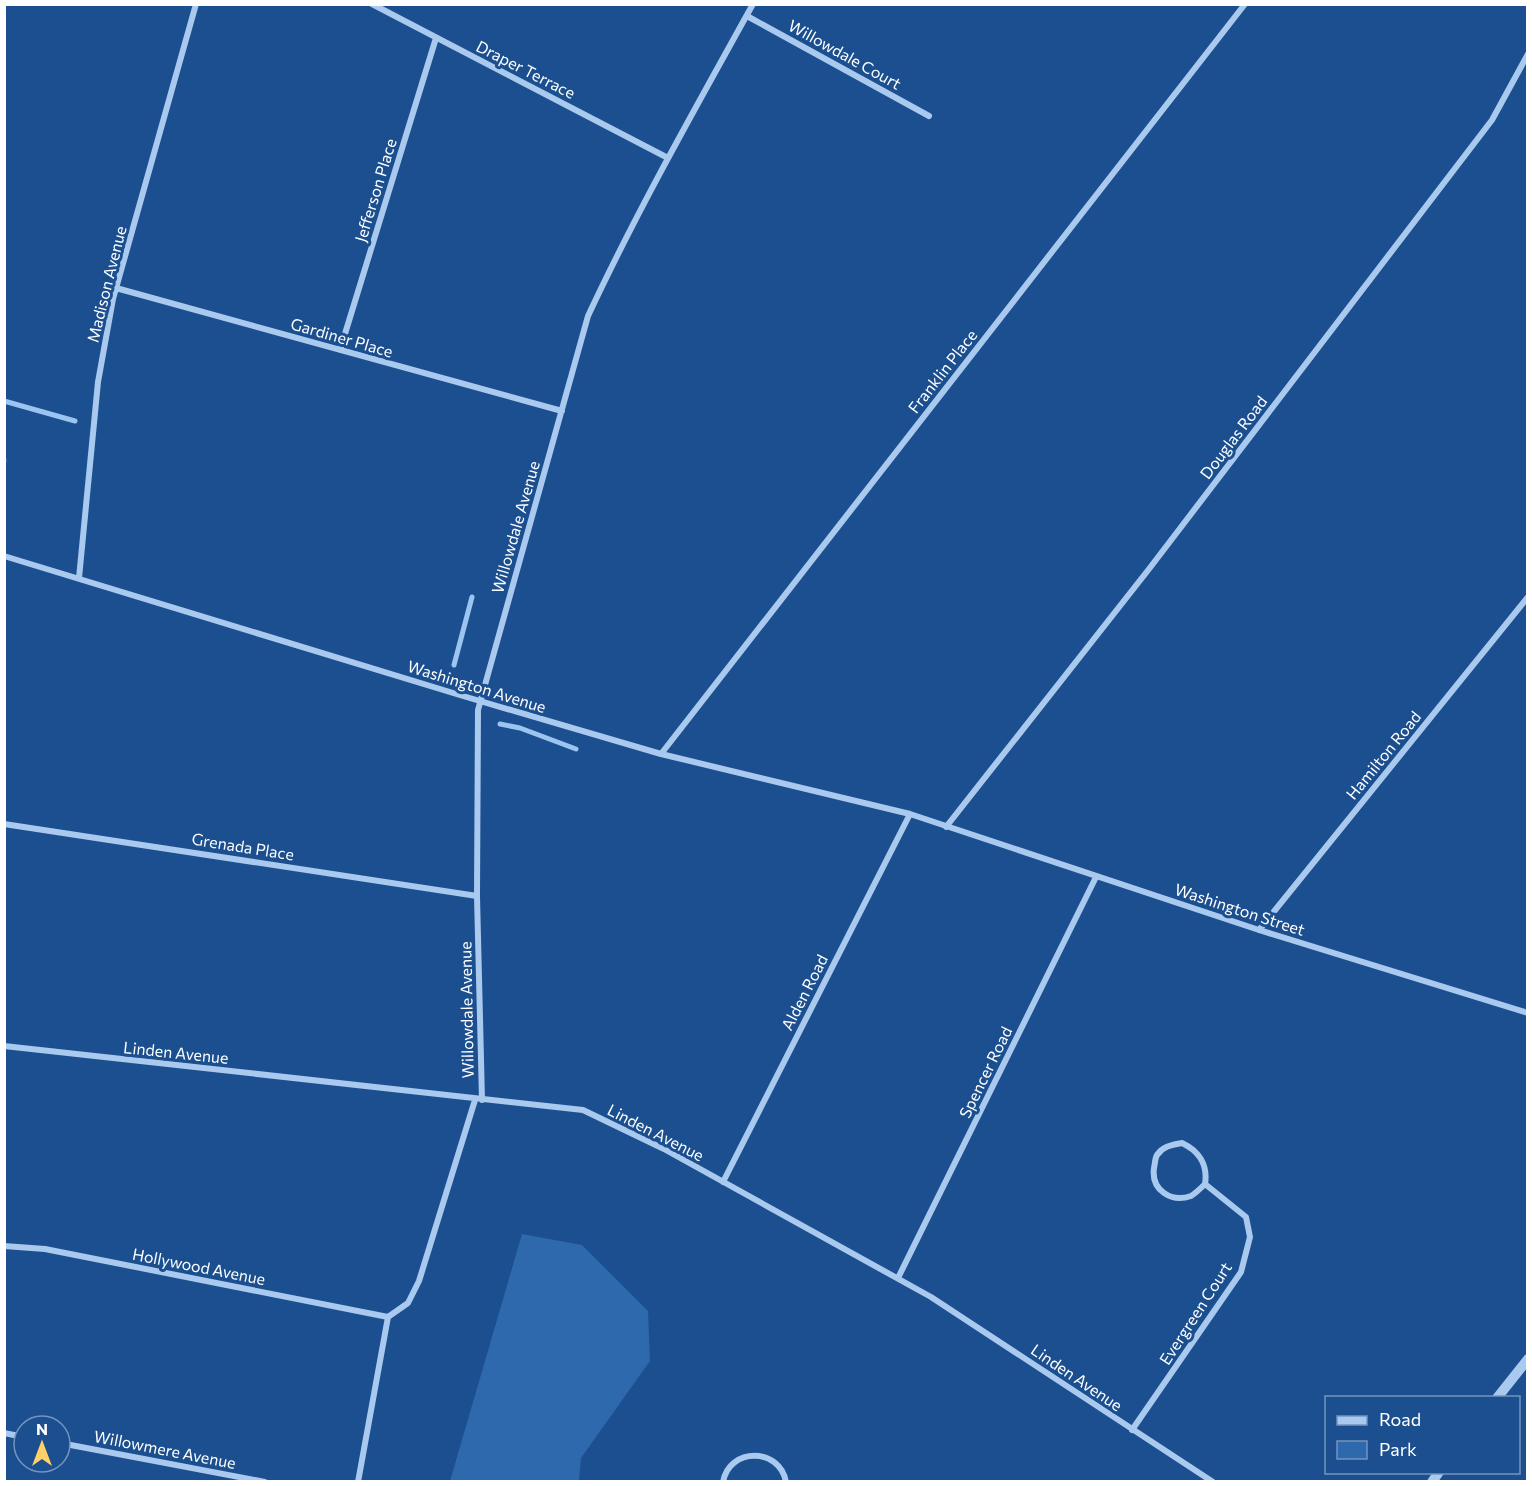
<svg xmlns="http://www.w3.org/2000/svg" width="1532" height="1486" font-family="Commissioner,sans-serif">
	<rect width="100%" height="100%" fill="#1b4f8f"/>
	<path fill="#2e69ad" d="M522,1234L582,1245L648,1311L650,1361L581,1458L579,1481H450Z"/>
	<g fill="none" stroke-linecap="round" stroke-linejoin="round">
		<path stroke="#9cc4f0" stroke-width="5" d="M4,401L75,421
			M454,665L472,597
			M500,724L520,728L576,749"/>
		<path stroke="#a9c9ee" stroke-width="4.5" d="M4,459V462"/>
		<path stroke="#a9c9ee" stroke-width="6" d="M372,4L668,158
			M747,16L929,116
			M116,288L562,411
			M340,350L436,38
			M4,556L463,696L661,754L910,814L1259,930L1528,1013
			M79,578L98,382L113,299L196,4
			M661,754L1245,4
			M4,824L477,896
			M946,827L1149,569L1492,120L1528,54
			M1259,930L1528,597
			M4,1046L583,1110L664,1149L931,1297L1213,1482
			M482,1100L477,896L478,710L588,316C638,209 696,107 753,4
			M1182,1143C1199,1151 1208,1165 1205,1184C1201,1188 1196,1193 1191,1196C1171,1203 1151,1190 1154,1168C1155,1164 1155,1158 1157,1155C1163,1146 1172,1145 1182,1143Z
			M723,1182L910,814
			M4,1246L45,1249L388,1317
			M898,1278L1096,877
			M1132,1430L1241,1272L1250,1237L1246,1217L1205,1184
			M4,1433L24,1437
			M60,1443L265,1482
			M358,1482L388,1317L408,1303L419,1281L475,1100
			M723,1482C729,1447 780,1447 786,1482"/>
		<path stroke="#a9c9ee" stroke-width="10" d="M1497,1398L1528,1359
			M1432,1482L1439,1472"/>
	</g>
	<g text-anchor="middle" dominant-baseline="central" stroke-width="6" stroke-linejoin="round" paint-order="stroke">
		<g font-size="16" fill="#fff" stroke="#1b4f8f">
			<text transform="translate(845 54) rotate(29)">Willowdale Court</text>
			<text transform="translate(526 69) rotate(27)">Draper Terrace</text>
			<text transform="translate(375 190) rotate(-73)">Jefferson Place</text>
			<text transform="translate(106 284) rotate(-76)">Madison Avenue</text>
			<text transform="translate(342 337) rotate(16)">Gardiner Place</text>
			<text transform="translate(942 371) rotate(-52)">Franklin Place</text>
			<text transform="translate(1233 437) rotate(-53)">Douglas Road</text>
			<text transform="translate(515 527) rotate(-74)">Willowdale Avenue</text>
			<text transform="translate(477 686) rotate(17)">Washington Avenue</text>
			<text transform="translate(1383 755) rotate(-51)">Hamilton Road</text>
			<text transform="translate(243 846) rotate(9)">Grenada Place</text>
			<text transform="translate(1240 909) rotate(18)">Washington Street</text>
			<text transform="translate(804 992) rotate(-63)">Alden Road</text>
			<text transform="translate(466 1010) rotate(-91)">Willowdale Avenue</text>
			<text transform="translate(176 1052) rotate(6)">Linden Avenue</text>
			<text transform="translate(985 1072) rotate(-64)">Spencer Road</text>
			<text transform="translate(656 1132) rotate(27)">Linden Avenue</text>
			<text transform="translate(199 1266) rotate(11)">Hollywood Avenue</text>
			<text transform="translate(1195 1313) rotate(-57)">Evergreen Court</text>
			<text transform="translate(1077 1377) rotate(34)">Linden Avenue</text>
			<text transform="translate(165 1449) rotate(11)">Willowmere Avenue</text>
		</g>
	</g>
	<rect width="1532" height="1486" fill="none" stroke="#ffffff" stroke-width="12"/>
	<rect x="1325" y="1396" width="195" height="78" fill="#1b4f8f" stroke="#7695bc" stroke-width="1.5"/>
	<rect x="1337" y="1416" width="30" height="9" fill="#a9c9ee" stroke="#7695bc" stroke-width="1.5"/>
	<text x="1379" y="1426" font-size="18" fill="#ffffff">Road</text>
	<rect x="1337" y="1441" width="30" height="18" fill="#2e69ad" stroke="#7695bc" stroke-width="1.5"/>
	<text x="1379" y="1456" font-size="18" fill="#ffffff">Park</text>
	<g transform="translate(42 1444)"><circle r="28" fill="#1b4f8f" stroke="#7695bc" stroke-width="1.5"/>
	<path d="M0-4.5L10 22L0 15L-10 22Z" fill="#ffd166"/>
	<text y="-9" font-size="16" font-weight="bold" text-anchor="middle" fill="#ffffff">N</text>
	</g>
</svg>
